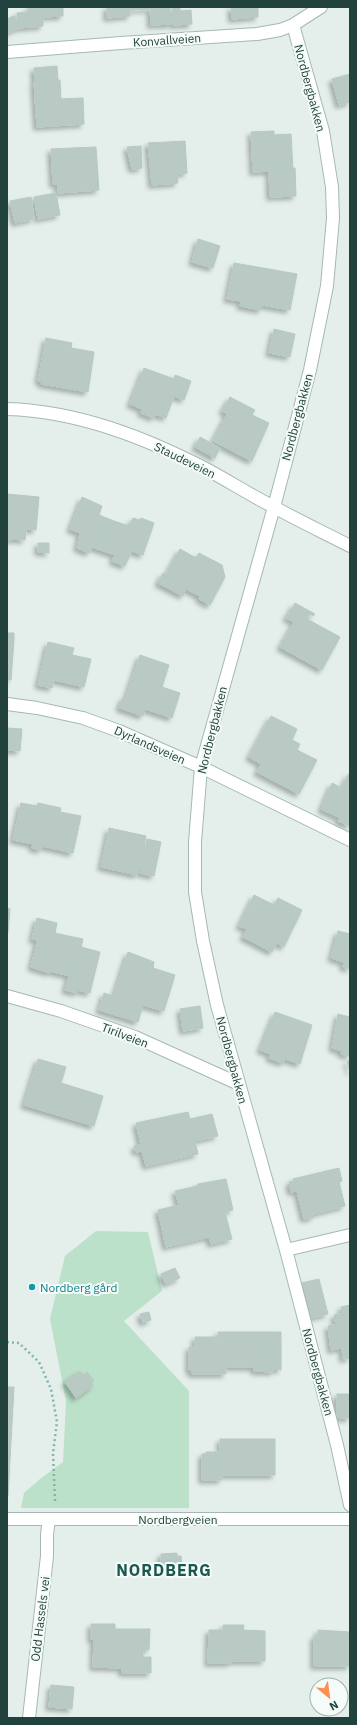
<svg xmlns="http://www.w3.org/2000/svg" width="357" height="1725" font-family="'IBM Plex Sans',sans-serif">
	<defs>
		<filter id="shadow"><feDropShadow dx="-3.5" dy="3.5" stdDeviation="2" flood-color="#0004"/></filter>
	</defs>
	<rect width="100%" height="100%" fill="#e4efeb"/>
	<path fill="#bbe1ca" d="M96,1231L148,1232L162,1291L124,1321L189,1391V1508H21L24,1493L40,1479L63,1462L66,1401L50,1319L65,1256Z"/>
	<path fill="#b9cac4" stroke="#b6c9c3" filter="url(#shadow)" d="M28,7H63V16L43,17V26L18,28L17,13L28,12Z
		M107,7H151V9L130,10V16L107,18Z
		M150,7H170L171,24L151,25Z
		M172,7H180V11L191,10L192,24L173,25Z
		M231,7H258V17L232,19Z
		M14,16L19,28L7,33V19Z
		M57,66L58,80L35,82L34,68Z
		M350,74V102L339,105L332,79Z
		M60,80L61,99L83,98L84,124L37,127L34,82Z
		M274,131V135L291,134L293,170L253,172L251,132Z
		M185,141L187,173L177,174L178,183L152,185L148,143Z
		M141,146L142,168L132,169L127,147Z
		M96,147L99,190L58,193V184H53L51,149Z
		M293,168H295L296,196L270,197L269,171L293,170Z
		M56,193L60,215L38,219L34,197Z
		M31,197L34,219L15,223L10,201Z
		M198,239L220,246L213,268L192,262Z
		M234,263L297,274L290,310L262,305L261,310L240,306L241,301L227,299Z
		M274,329L295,334L290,357L269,353Z
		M46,338L72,343L71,348L94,352L88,392L41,384L42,381H38Z
		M144,368L174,379L175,375L191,381L184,400L174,396L166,418L155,414L154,418L141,413L142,409L130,404Z
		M230,397L255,410L252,415L269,423L252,461L213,441L227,414L222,411Z
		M200,437L220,448L215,458L195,447Z
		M7,494L39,497L36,530L26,529L25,540L10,539V541L7,540Z
		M82,497L102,506L99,515L114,521L103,551L92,547L89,553L77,548L80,533L70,529Z
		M133,518L140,520L141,518L154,523L143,555L132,551L125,566L112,561L115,555L103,551L114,521L129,526Z
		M38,543H49V553L38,552Z
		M180,549L196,558L199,553L222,565L225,577L210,605L199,599L200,596L186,589L183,596L158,583L163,573L166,575Z
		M295,603L315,614L313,616L310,614L307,619L340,637L322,670L280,647L294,622L286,618Z
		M7,633H14V640L11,680H7Z
		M48,642L74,648L72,655L91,659L84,687L54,680L52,688L38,685Z
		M140,655L169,665L162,687L180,693L172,718L145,709L143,716L119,708L123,697L126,698Z
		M271,716L297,729L292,740L300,744L297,750L317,760L299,794L257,772L261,764L249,757Z
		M7,728L22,729L20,751L7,750Z
		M349,773H350V826L338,821L340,818L321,809L332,783L342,788Z
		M21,803L37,806L38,803L61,808L60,812L81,816L73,853L42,846L41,850L32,848L33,844L13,840Z
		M109,828L146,836L144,846H146L147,839L161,842L154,876L140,873L141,868H139L137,875L101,867Z
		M254,895L274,905L278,898L302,910L284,947L277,943L272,952L243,937L247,929L239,926Z
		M7,908L10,909L8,932H7Z
		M37,918L57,923L55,933L40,930L37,940L32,939Z
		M40,930L83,939L74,977L50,971V973L31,967Z
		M338,931L350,934V969L343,967L344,962L331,958Z
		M81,947L100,952L90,993L77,990V993L65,990L69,976L74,977Z
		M128,952L154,962L153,968L175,975L164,1011L143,1005L138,1022L99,1010L104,993L114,996Z
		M200,1006L203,1028L183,1031L180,1009Z
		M275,1012L312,1025L300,1064L285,1059L283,1063L269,1058L271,1054L260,1050Z
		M338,1014L350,1017V1056L341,1054L342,1051L332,1048Z
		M38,1059L66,1067L61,1083L103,1096L94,1126L24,1105Z
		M347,1061H350V1073V1072Z
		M188,1112L190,1119L212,1114L218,1136L195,1141L198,1154L146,1166L142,1151L136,1152L134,1146L141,1145L136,1123Z
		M339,1168L342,1181L339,1182L345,1206L313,1214L314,1217L304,1219L297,1191L291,1192L289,1182L294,1181L293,1179Z
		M226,1179L233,1210L225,1212L232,1239L211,1244L209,1237L166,1247L158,1210L179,1205L175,1191L197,1186L198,1184Z
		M175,1268L180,1278L166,1284L161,1274Z
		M319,1279L328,1314L311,1318L302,1283Z
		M350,1305V1358L343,1359L342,1348L331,1350L328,1326L336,1325L334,1315L342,1314L341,1307Z
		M149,1312L151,1320L143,1323L140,1314Z
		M218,1332H257V1367H226V1374H192V1371L189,1370V1347H195V1337H218Z
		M257,1332H281V1370L274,1369L273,1372L254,1371V1367H257Z
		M80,1371L83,1375L87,1372L94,1381L91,1383L93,1386L76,1398L65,1382Z
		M7,1387H14L8,1496H7Z
		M337,1394H350V1418H337Z
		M220,1439H275V1475H221Z
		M206,1452H218V1455L220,1454L222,1480H202V1454H206Z
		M177,1553V1556H181L182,1564L161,1566V1554Z
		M91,1624H115V1629H150L149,1650H143V1657H151V1673H122V1668L93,1667L94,1639H91Z
		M223,1625H244L243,1630L265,1631V1661H231V1663H208L209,1630H223Z
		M318,1630L350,1632V1666H314V1636H318Z
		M51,1685L74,1687L72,1709L49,1707Z"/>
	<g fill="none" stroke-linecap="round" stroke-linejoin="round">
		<g stroke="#a6b8b3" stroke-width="14">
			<path id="minor" d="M293,25L323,131L332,187L333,218L327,286L310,370L274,507L201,767L195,842V892L203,941L217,1005L286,1250L337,1445L350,1505
				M7,52L121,43L257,34L280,30L293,25L321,7
				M7,409C78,411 146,438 208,470C230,482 252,496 274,507C299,521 325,533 350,546
				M7,704L37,708L83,718L119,731L201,767L350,840
				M7,996L61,1011L135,1037L239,1084
				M286,1250L350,1235
				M29,1718L47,1556V1534L49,1520"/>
		</g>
		<g stroke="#a6b8b3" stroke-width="14">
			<path id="tertiary" d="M7,1519H350"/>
		</g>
		<path stroke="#82b5aa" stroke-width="2.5" stroke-dasharray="2 3" stroke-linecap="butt" d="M7,1342L19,1343L39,1362L51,1389L57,1422L53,1453L55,1501"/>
		<use href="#minor" stroke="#fff" stroke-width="12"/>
		<use href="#tertiary" stroke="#fff" stroke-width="12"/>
	</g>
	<circle fill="#0f9aa8" stroke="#f5fbf8" stroke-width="1.5" cx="32" cy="1287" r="4"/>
	<g text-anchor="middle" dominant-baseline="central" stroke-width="4" stroke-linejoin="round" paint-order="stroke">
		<g font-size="12" fill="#21423d" stroke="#f5fbf8">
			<text transform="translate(167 40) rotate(-4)">Konvallveien</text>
			<text transform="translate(310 88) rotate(75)">Nordbergbakken</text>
			<text transform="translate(297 417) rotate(-75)">Nordbergbakken</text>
			<text transform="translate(185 460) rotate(26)">Staudeveien</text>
			<text transform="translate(212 730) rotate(-76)">Nordbergbakken</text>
			<text transform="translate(150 745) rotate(24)">Dyrlandsveien</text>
			<text transform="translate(125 1035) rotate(21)">Tirilveien</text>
			<text transform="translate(232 1060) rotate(75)">Nordbergbakken</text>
			<text transform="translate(318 1372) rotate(75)">Nordbergbakken</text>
			<text x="178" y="1519">Nordbergveien</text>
			<text transform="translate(40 1619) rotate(-83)">Odd Hassels vei</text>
		</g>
		<g font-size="12" fill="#0d838f" stroke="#f5fbf8" text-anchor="start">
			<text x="40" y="1287">Nordberg gård</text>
		</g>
		<g font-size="16" font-weight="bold" letter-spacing="1" fill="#1b574e" stroke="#f5fbf8">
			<text x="164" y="1570">NORDBERG</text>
		</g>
	</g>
	<rect width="357" height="1725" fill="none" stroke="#21423d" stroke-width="16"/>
	<g transform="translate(329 1697) rotate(151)"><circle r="19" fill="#f5fbf8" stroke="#a0b1ad"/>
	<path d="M0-3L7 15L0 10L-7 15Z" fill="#fd8f53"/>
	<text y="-6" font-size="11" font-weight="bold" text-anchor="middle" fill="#21423d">N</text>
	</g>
</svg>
